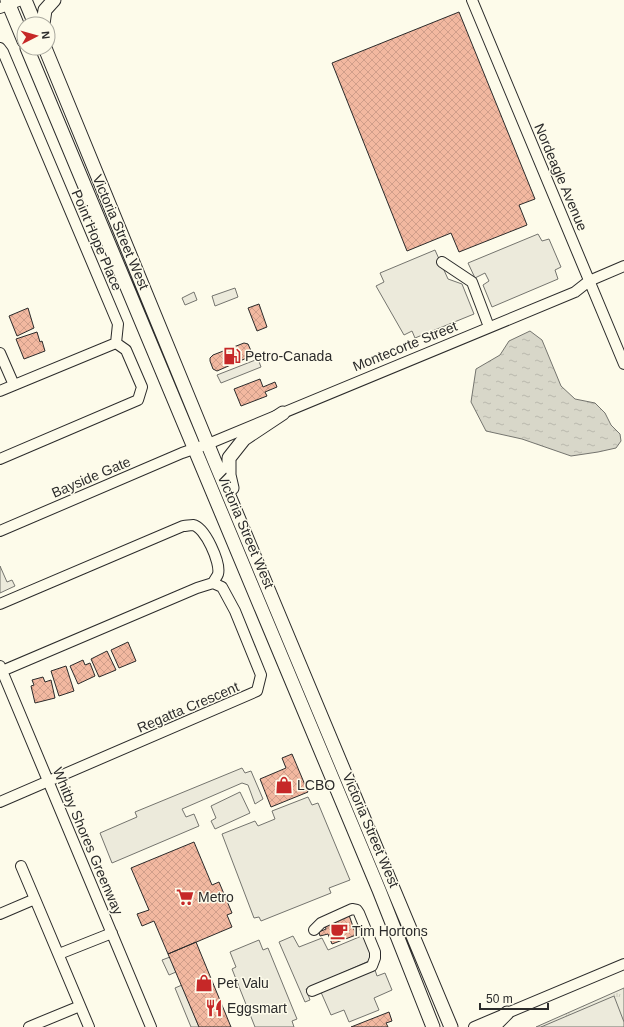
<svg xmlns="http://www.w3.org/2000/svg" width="624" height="1027" font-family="Helvetica,sans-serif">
	<defs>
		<pattern id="park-tufts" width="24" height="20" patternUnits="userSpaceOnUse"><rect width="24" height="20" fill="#ecebdb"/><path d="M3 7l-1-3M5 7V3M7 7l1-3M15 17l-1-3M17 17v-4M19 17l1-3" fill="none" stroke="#cbcabc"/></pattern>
		<pattern id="water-ripples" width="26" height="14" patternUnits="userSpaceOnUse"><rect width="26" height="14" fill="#d8d7c9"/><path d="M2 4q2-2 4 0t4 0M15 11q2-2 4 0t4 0" fill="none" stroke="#bab9ad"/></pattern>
		<pattern id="building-cross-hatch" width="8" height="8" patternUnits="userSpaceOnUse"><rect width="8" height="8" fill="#f2b8a0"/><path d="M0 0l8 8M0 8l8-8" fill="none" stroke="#d09e8a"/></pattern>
	</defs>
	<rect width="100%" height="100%" fill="#fdfbea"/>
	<path fill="url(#park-tufts)" stroke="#74746e" d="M624,988V1027H536Z"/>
	<path fill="#eceadb" stroke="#74746e" d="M538,234L542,241L549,239L561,267L555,270L558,279L492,307L483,285L489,281L485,273L475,278L468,263Z
		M435,250L448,279L462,284L474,314L415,338L412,331L404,335L376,286L384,282L380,273Z
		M235,288L238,297L215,306L212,296Z
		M194,292L197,300L185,305L182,298Z
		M258,359L261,367L221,383L217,375Z
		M0,566L7,582L12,580L15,586L0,593Z
		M242,768L245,773L251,771L263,799L255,804L248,785L242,783L182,809L186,817L194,814L199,826L112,863L100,833L137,817L135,812Z
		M240,792L250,813L215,829L211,821L216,818L211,806Z
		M308,797L312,805L318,803L350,880L329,888L331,893L261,921L259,917L254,918L222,834L255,821L258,826L275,819L272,811Z
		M364,935L373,954L369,961L306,989L310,1000L305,1002L279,942L293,936L299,947L322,938L328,950Z
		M259,940L263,950L268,948L297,1019L292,1021L294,1027H255L232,969L236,967L230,952Z
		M170,957L176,972L169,975L162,960Z
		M374,967L377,976L385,973L392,990L374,998L379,1010L349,1022L344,1010L331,1015L320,990Z
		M182,985L199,1027H191L175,988Z
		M614,996L624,1022V1027H541Z"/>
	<path fill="url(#water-ripples)" stroke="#74746e" d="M530,331L542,340L561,386L575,399L595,403L605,413L611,425L620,434L621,441L616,448L598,452L571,456L522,439L486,431L471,402L476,369L500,355L509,341Z"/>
	<path fill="url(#building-cross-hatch)" stroke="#2b2b2b" d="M459,12L535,199L519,205L527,225L459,252L451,233L407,251L332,63Z
		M259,304L267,327L257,331L248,308Z
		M28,308L34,328L17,336L9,316Z
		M37,332L40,342L42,341L45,351L24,359L16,339Z
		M244,343L248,344L252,353L249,357L217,371L213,369L210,361V358L213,355Z
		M260,379L263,387L275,382L277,387L265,392L267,396L241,406L234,389Z
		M128,642L136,661L119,668L111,650Z
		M107,651L116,670L99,677L91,659Z
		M83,660L85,665L90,663L95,676L78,684L70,666Z
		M66,666L74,691L59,696L51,671Z
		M43,677L45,682L51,680L55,698L35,703L31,686L34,685L32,680Z
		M292,754L308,792L271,807L260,779L286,768L282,758Z
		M194,842L212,885L219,882L232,913L227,915L232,927L168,954L154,921L142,926L137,914L149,910L131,868Z
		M349,915L356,935L332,944L328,934L320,936L319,932L326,929L325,925Z
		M196,942L231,1027H199L168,954Z
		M389,1012L392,1021L386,1023L388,1027H351Z"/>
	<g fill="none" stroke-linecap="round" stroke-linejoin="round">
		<g stroke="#2b2b2b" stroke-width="12">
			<path id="minor" d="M472,0L624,364
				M0,8L21,0
				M0,48L3,52L118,324L116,343L0,391
				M442,262L472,282L489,327
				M0,353L14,385
				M0,459L138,400L142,387L126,350L116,343
				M0,531L182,453L208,444L575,292L589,281L624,266
				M0,604L183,526C186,526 190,525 193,525C205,527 221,563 218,574C217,577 214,580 213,583
				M0,666L151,1027
				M0,802L257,691L261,675L235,611L222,587L213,583L197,588L2,671
				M21,866L35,899
				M0,914L35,899L89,1027
				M59,954L112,933
				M312,991L372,966L375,958V952L359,913L357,910L352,909L321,923L314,930
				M29,1027L80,1006
				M474,1027L624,964"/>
		</g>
		<g stroke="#2b2b2b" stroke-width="15">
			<path id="major" d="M7,0L24,41
				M25,0L35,24
				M43,24L45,10L54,0
				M27,48L379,890L433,1027
				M45,48L215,462L451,1027
				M232,488L229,475V458L244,439L283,413
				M493,1027L507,1013"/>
		</g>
		<use href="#minor" stroke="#fdfbea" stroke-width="10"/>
		<use href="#major" stroke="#fdfbea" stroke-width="13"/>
	</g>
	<defs>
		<g id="fuel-bare" transform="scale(1.38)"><path d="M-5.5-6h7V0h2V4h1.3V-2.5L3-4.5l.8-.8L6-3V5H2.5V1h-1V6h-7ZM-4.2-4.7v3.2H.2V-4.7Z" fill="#c62828" stroke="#fdfbea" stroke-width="2.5" paint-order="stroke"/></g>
		<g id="shop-bare" transform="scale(1.38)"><path d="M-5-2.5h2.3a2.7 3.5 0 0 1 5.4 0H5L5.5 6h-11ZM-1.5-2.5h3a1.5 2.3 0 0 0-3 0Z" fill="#c62828" stroke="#fdfbea" stroke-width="2.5" paint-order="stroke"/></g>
		<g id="supermarket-bare" transform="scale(1.38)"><path d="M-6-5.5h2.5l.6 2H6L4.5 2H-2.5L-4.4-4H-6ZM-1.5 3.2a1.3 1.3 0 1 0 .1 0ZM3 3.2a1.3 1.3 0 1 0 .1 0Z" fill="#c62828" stroke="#fdfbea" stroke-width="2.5" paint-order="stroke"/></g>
		<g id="cafe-bare" transform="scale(1.38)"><path d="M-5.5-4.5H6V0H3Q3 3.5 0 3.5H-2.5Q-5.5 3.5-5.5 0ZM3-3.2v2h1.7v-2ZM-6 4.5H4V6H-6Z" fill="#c62828" stroke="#fdfbea" stroke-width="2.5" paint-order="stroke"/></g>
		<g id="restaurant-bare" transform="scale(1.38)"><path d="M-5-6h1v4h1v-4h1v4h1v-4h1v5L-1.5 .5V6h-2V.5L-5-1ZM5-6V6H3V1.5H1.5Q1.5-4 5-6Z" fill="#c62828" stroke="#fdfbea" stroke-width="2.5" paint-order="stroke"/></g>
	</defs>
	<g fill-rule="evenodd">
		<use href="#fuel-bare" x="232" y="356"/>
		<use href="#shop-bare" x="284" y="785"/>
		<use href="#supermarket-bare" x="185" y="897"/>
		<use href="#cafe-bare" x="339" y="931"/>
		<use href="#shop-bare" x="204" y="983"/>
		<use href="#restaurant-bare" x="214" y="1008"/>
	</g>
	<g text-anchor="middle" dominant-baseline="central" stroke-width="3" stroke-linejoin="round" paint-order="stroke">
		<g font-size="14" fill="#2b2b2b" stroke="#fdfbea">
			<text transform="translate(561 177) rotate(67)">Nordeagle Avenue</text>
			<text transform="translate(121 232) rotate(67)">Victoria Street West</text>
			<text transform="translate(97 240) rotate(67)">Point Hope Place</text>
			<text transform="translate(405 346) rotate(-22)">Montecorte Street</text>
			<text transform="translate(91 477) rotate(-23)">Bayside Gate</text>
			<text transform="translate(246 531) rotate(67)">Victoria Street West</text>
			<text transform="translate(188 707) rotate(-23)">Regatta Crescent</text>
			<text transform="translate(371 830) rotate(67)">Victoria Street West</text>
			<text transform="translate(88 841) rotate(67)">Whitby Shores Greenway</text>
		</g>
		<g font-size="14" fill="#2b2b2b" stroke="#fdfbea" text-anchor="start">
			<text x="245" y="356">Petro-Canada</text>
			<text x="297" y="785">LCBO</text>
			<text x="198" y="897">Metro</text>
			<text x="352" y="931">Tim Hortons</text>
			<text x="217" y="983">Pet Valu</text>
			<text x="227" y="1008">Eggsmart</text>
		</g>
	</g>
	<g transform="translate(36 36) rotate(84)"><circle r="19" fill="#fdfbea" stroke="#a9a89e"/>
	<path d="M0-3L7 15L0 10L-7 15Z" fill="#c62828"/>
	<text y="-6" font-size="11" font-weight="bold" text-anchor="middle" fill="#2b2b2b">N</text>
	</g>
	<path d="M480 1003v6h68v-6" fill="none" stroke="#2b2b2b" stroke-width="2"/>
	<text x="486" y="1003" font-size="12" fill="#2b2b2b" stroke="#fdfbea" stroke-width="3" paint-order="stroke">50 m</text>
</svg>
